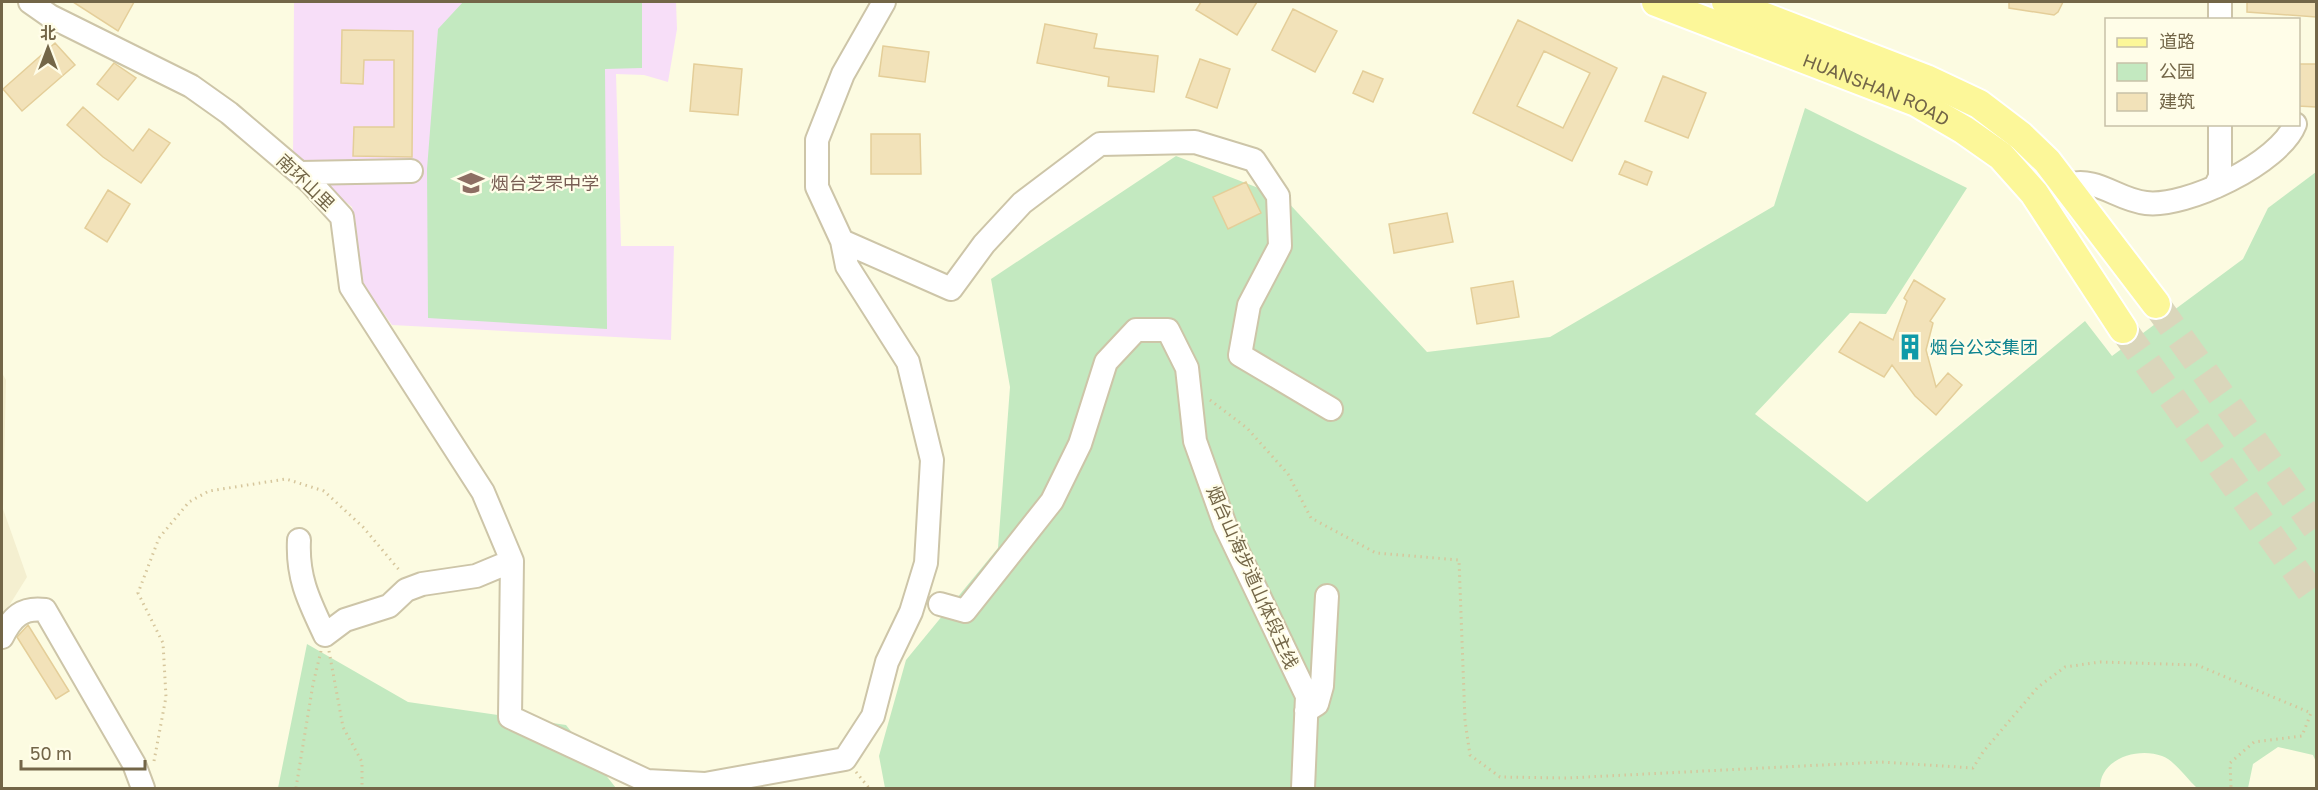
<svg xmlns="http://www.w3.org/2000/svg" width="2318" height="790" font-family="'Golos Text','Noto Sans SC',sans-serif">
	<rect width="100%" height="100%" fill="#fcfbe1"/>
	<path fill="#f4efd0" d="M2,373L6,380L3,509L27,577L2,617Z"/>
	<path fill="#f7def8" d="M294,2H676L677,29L668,82L644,75L616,74L621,246H674L671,340L392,325L362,284L352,207L293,159Z"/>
	<path fill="#c3e9c0" d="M463,2H642V68L605,69L607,329L428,318L427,169L438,29Z
		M1805,108L1967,188L1886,314L1850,313L1755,414L1867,502L2085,321L2112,356L2243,259L2268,208L2316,172V762L2313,755L2278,747L2253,764L2248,788H2197C2187,779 2174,760 2162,756C2137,747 2100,759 2100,788H885L879,756L906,660L998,548L1010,387L991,279L1176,156L1284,198L1427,352L1550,337L1774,206Z
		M307,644L408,702L566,725L616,788H278Z"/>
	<path fill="#f2e2b9" stroke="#e4ce99" stroke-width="1.5" fill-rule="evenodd" d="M73,2H134L118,31Z
		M1201,2H1257L1237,35L1196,10Z
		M2009,2H2063L2058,12L2054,15L2009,8Z
		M2247,2H2316V17L2247,12Z
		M1293,9L1337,31L1315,72L1272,50Z
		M1518,20L1617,68L1572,161L1473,113ZM1544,51L1590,73L1563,128L1517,106Z
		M1045,24L1097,34L1094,48L1158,56L1154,92L1108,86L1109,77L1037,63Z
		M342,30L413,31L412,157L353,156L354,127H394V60H364L363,84L341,83Z
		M55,43L75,65L22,111L3,89Z
		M883,46L929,52L925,82L879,76Z
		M1200,59L1230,69L1217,108L1186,97Z
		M114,63L136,78L118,100L97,84Z
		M694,64L742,69L738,115L690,111Z
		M2298,64H2316V107L2298,106Z
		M1363,71L1383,79L1373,102L1353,93Z
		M1663,76L1706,93L1688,138L1645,121Z
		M83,107L133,151L149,129L170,143L141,183L103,157L67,125Z
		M871,134H920L921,174H871Z
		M1625,161L1652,172L1647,185L1619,174Z
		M1246,182L1261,213L1228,229L1213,197Z
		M108,190L130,204L107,242L85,228Z
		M1447,213L1453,242L1394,253L1389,224Z
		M1914,280L1945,299L1930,321L1933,323L1926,350L1936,387L1948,373L1962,385L1936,415L1915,396L1892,365L1884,377L1839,352L1860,322L1893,340L1907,301L1904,298Z
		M1513,281L1519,317L1477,324L1471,288Z
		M28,625L69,691L56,699L17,637Z"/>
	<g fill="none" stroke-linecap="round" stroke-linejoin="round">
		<path stroke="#dad6bb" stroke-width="28" stroke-dasharray="28 14" stroke-linecap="butt" d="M2156,304L2316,528
			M2123,329L2316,599"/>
		<g stroke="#cdc5a8" stroke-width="26">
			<path id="minor" d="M30,2L50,16L191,86L229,113L310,182L342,217L351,287L483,492L512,561L510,717L647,781L705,784L845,759L873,716L887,662L911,612L926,563L932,460L908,362L847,266L842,241L817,187V140L843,74L884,2
				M2220,2V20
				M300,173L411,171
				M2067,185C2097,176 2117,200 2146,203C2186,208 2280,163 2295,124
				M2215,187L2220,177V124
				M842,241L951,289L984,244L1022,203L1100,144L1195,142L1254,160L1278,196L1280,246L1249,305L1240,355L1331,409
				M299,540C297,578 309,601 325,635L345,620L389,606L406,590L422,584L476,576L512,561
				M940,604L965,611L1052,501L1080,444L1106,362L1136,330H1168L1187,368L1195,441L1225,525L1307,696L1303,788
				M2,637C12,617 22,607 45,610L134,764L143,788
				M1306,711L1317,704L1322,686L1327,596"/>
		</g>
		<g stroke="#fff" stroke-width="32">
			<g id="major">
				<path id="s1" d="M1656,2L1916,102L1964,130L2001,156L2034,193L2123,329"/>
				<path d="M1726,2L1926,79L1979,104L2021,136L2047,161L2156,304"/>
			</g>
		</g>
		<path stroke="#d6c69c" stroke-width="3" stroke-dasharray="1.5 4.5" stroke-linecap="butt" d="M1210,400L1247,428L1288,474L1311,518L1376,553L1459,560L1465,721L1470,755L1500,777L1567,778L1881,762L1973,768L1983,752L2038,687L2065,667L2100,662L2197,665L2311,713L2302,736L2254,742L2230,763L2231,787L2234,788
			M329,651L343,727L362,762V788
			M154,761L166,697L163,643L138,593L159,538L189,502L209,491L286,479L324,491L363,527L400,571
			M856,772L869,788
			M296,788L313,684L321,651"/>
		<use href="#minor" stroke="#fff" stroke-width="22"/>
		<use href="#major" stroke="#fcf799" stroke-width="28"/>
	</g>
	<defs>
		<g id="school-bare" transform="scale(2.07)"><path d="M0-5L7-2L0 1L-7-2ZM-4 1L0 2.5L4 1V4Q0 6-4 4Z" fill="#8d6e63" stroke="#fffde8" stroke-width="2.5" paint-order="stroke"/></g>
		<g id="building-bare" transform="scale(2.07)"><path d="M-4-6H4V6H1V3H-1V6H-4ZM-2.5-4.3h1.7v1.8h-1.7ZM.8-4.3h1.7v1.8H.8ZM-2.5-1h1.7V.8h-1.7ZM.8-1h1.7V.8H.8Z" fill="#0f9aa8" stroke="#fffde8" stroke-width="2.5" paint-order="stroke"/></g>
	</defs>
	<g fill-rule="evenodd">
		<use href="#school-bare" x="471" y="183"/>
		<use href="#building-bare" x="1910" y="347"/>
	</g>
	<g text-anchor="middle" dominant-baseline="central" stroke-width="4.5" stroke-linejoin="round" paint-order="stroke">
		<g font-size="18" fill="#736648" stroke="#fffde8">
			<text stroke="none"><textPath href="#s1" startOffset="237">HUANSHAN ROAD</textPath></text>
			<text transform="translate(306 182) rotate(44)">南环山里</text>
			<text transform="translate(1253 577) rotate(66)">烟台山海步道山体段主线</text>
		</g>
		<g font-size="18" fill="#785e54" stroke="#fffde8" text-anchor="start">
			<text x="491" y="183">烟台芝罘中学</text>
		</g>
		<g font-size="18" fill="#0d838f" stroke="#fffde8" text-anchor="start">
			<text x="1930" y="347">烟台公交集团</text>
		</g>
	</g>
	<rect width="2318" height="790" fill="none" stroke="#736648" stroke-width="6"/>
	<rect x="2105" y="18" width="195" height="108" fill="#fffde8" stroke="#c7c1a8" stroke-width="1.5"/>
	<rect x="2117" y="38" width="30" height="9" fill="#fcf799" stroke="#c7c1a8" stroke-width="1.5"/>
	<text x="2159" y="48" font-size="18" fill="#736648">道路</text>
	<rect x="2117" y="63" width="30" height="18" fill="#c3e9c0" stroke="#c7c1a8" stroke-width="1.5"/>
	<text x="2159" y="78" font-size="18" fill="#736648">公园</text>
	<rect x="2117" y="93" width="30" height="18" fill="#f2e2b9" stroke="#c7c1a8" stroke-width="1.5"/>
	<text x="2159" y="108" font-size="18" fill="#736648">建筑</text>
	<g transform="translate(48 48)" stroke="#fffde8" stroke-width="4.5" paint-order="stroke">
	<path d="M0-4.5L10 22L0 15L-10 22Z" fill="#736648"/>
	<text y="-9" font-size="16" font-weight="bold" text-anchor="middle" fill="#736648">北</text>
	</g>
	<path d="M21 760v9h124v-9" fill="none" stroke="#736648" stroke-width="3"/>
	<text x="30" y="760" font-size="18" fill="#736648" stroke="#fffde8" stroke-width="4.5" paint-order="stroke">50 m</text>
</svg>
